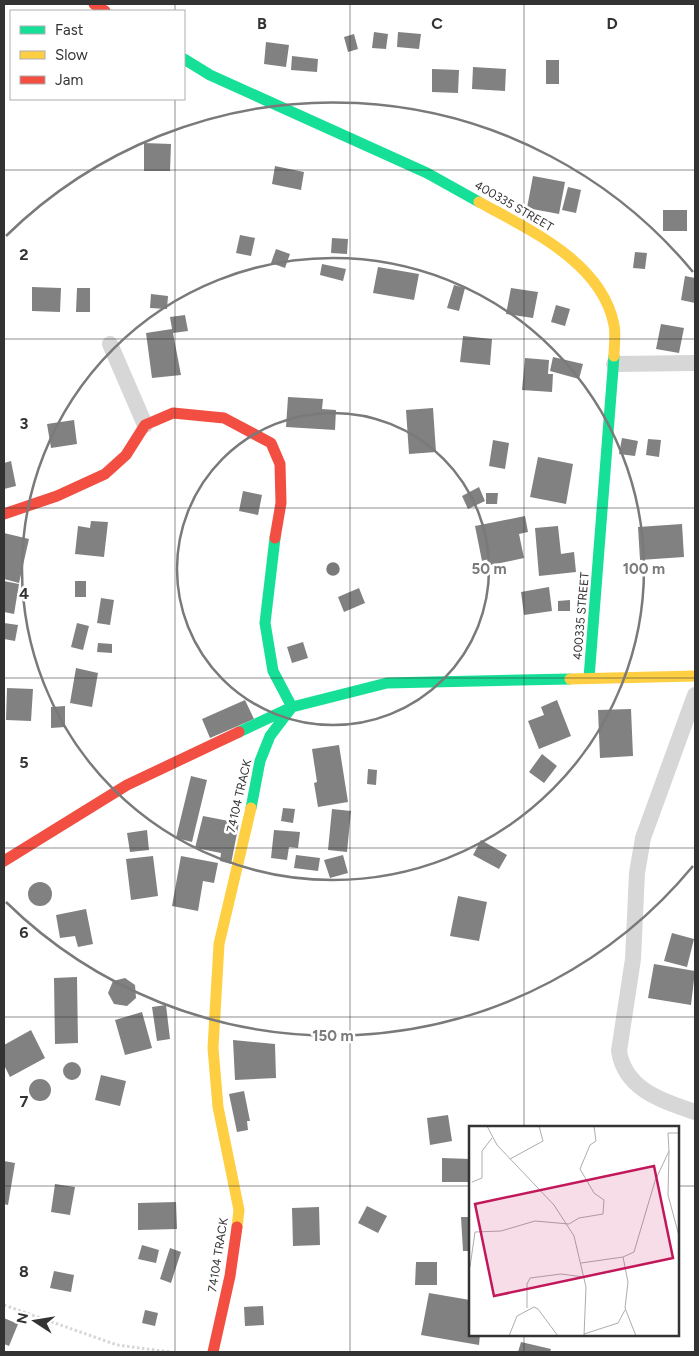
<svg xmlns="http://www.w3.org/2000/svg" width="699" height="1356" font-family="Figtree,sans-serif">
	<rect width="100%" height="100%" fill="#fff"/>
	<path fill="#818181" d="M374,32L388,34L386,49L372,48Z
		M398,32L421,34L419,49L397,47Z
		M354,34L358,49L348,52L344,37Z
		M266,42L289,45L286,67L264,64Z
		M292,56L318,59L317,72L291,70Z
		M546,60H559V84H546Z
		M473,67L506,69L505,91L472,89Z
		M432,69L459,70L458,93L432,92Z
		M144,143L171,144L170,171H144Z
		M275,166L304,172L301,190L272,184Z
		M533,176L565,182L559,214L527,208Z
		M568,187L581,190L576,213L562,210Z
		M663,210H687V231H663Z
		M240,235L255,238L251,256L236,253Z
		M332,238L348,239L347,254L331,253Z
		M276,249L290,254L285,268L271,263Z
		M635,252L647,253L645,269L633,268Z
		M322,264L346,269L343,281L320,275Z
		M378,267L419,274L414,300L373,293Z
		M685,276L695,278V303L681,300Z
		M454,285L465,288L459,311L447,308Z
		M32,287L61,288L60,312L32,311Z
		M77,288H90V312H76Z
		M511,288L538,292L533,318L506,314Z
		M151,294L168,296L167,309L150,308Z
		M556,305L570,309L565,326L551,322Z
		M185,315L188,331L173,333L181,375L152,378L146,333L172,329L170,317Z
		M661,324L684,328L679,353L656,349Z
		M463,336L492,339L490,365L460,362Z
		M553,357L583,364L579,379L550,371Z
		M525,358L549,360L548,374H553L552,392L522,390Z
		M288,397L323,399L322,409L336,410L335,430L286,427Z
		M433,408L436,452L409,454L406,410Z
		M74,420L77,444L51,448L47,424Z
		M622,438L638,441L635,456L619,454Z
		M648,439L661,440L659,457L646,455Z
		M493,440L509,443L505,469L489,466Z
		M538,457L573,464L566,504L530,497Z
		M11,461L16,486L4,489V463Z
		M479,487L485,501L468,509L462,496Z
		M243,491L262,495L258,515L239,511Z
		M486,493H498L497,504H486Z
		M525,516L528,532L519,534L524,558L491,565L489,559L482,561L475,526Z
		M91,521L108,522L104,557L75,554L78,526L90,528Z
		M682,524L684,557L640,560L638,527Z
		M558,526L561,554L574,552L576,572L539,576L535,528Z
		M4,533L29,539L19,583L4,579Z
		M4,581L19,584L14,614L4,612Z
		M75,581H86V597H75Z
		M549,587L552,611L524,615L521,592Z
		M359,588L365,603L344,612L338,597Z
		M101,598L114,600L110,625L97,623Z
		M570,600V611H558V601Z
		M4,623L18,625L15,641L4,639Z
		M77,623L89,626L83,650L71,647Z
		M303,642L308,658L292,663L287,647Z
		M98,643L112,644V653L97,652Z
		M76,668L98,673L92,707L70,703Z
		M7,688L33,689L31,721L6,720Z
		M245,700L254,719L210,738L202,719Z
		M557,700L571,736L539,749L528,721L544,715L541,707Z
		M65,706V727L51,728V707Z
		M631,709L633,756L600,758L598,710Z
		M339,745L348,802L318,807L314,783L317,782L312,749Z
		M542,754L557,766L544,783L529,772Z
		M368,769L377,770L376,785L367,784Z
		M191,776L207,780L192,842L176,838Z
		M283,808L295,809L293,823L281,821Z
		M332,809L351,811L347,852L328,850Z
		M203,816L239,823L231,864L220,861L221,853L195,848Z
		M147,830L149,850L130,852L127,833Z
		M274,830L300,832L298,848L289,847L287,860L271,858Z
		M481,840L507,855L499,869L473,855Z
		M296,855L320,858L318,871L294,868Z
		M343,855L348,873L330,878L324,860Z
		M153,856L158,896L131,900L126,859Z
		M181,856L218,863L214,883L203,881L198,911L172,906Z
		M28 894a12 12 0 1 1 24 0a12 12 0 1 1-24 0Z
		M458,896L487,902L479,941L450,936Z
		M86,909L93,944L78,947L75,936L60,938L56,915Z
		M672,933L694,939L687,967L664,961Z
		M654,964L695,971L691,1005L648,998Z
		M77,977L78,1043L55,1044L54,978Z
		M125,978L135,985L136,998L127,1006L114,1004L108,993L113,981Z
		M166,1005L170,1039L157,1041L152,1007Z
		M142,1012L152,1048L125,1055L115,1020Z
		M31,1030L45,1058L10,1077L4,1065V1045Z
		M233,1040L275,1044L276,1078L235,1080Z
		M63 1071a9 9 0 1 1 18 0a9 9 0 1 1-18 0Z
		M101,1075L126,1081L120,1106L95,1100Z
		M29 1090a11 11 0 1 1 22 0a11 11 0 1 1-22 0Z
		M244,1091L250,1121H247L248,1130L237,1132L229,1094Z
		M448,1115L452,1141L430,1145L427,1118Z
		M442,1158L470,1159V1182H442Z
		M4,1161L15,1163L8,1205L4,1204Z
		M55,1184L75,1187L70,1215L51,1212Z
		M176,1202L177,1229L138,1230V1203Z
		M367,1206L387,1216L378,1233L358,1223Z
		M319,1207L320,1245L293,1246L292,1208Z
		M461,1217H470V1251H463Z
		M142,1245L159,1250L156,1263L138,1259Z
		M170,1248L181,1252L171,1283L160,1279Z
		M416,1262H437V1285H415Z
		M54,1271L74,1275L71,1292L50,1288Z
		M429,1293L470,1300V1335H480L479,1345L421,1335Z
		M263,1306L264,1325L245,1326L244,1307Z
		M145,1310L158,1313L155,1326L142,1323Z
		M4,1318L18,1324L9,1346L4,1344Z
		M521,1342L551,1349L550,1352H518Z"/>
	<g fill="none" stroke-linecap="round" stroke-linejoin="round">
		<path stroke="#d6d6d6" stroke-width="3" stroke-dasharray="2.5 2.5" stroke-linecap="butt" d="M4,1305L117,1345L171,1352"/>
		<path stroke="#d7d7d7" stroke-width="16" d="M110,344L145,425
			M614,364L695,363
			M695,695L643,838L637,873L633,959L619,1051C625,1090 663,1101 695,1112"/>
		<path stroke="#16e098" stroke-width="11" d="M184,59L210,75L427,173L479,202
			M589,678L614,356
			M239,732L292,707L387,683L570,679
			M251,808L260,761L270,736L292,707L273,671L265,623L275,538"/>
		<path stroke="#ffcf43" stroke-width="11" d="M479,202C528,229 602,262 614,325C616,334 614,346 614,356
			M570,679L695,676
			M237,1227L239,1210L218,1107L213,1048L219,944L251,808"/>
		<path stroke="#f24e42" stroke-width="11" d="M94,4L105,11
			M4,514L57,496L105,474L126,455L145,425L173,413L224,418L271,443L280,464L281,503L275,538
			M4,861L127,785L239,732
			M213,1352L230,1276L237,1227"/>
	</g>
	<path fill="none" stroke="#333" stroke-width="1" stroke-opacity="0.55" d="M175,4V11M350,4V1352M524,4V1127M175,99V1352M4,170H695M4,339H695M4,508H695M4,678H695M4,848H695M4,1017H695M4,1186H470M678,1186H695M524,1335V1352"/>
	<g fill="none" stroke="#7a7a7a" stroke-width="2.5">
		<circle cx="333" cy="569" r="156"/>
		<circle cx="333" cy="569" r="311"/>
		<path d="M693 866A467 467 0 0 1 6 902M6 236A467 467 0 0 1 693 272"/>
	</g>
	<g text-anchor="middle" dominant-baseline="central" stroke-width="5" stroke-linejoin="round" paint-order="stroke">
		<g font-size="12" fill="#333" stroke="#fff">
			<text transform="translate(514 206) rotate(30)">400335 STREET</text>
			<text transform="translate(581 616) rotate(-85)">400335 STREET</text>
			<text transform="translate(239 796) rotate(-77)">74104 TRACK</text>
			<text transform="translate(218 1255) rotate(-81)">74104 TRACK</text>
		</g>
	</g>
	<g transform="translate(469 1126)">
		<rect width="210" height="210" fill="#fff"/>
		<path fill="none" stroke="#adadad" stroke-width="1" d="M18,0L28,19L85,79L105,110L117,161L115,210M200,25L199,69L210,110M41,33L74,15L70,0M3,56L13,52V25L23,12M154,131L159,156L156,182L167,210M112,137L154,131L165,126L186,55L200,25L199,7H210M1,141L6,106L32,105L66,95L100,98L110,92L134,88L135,74L125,67L111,43L121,19L127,15L125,0M58,182V158L61,152L92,148L115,151M115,208L149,197L156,184M40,210L48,190L65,181L69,183L89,210"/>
		<path fill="#c2185b" fill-opacity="0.15" stroke="#c2185b" stroke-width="2.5" d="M185,40L204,132L25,170L6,78Z"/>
		<rect width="210" height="210" fill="none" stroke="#333" stroke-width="2.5"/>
	</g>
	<g font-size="16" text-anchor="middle" font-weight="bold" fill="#333" stroke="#fff" stroke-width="5" stroke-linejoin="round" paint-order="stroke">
		<text x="262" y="29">B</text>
		<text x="437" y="29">C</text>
		<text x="612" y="29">D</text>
		<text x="24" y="260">2</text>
		<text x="24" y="429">3</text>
		<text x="24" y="599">4</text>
		<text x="24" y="768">5</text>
		<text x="24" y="938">6</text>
		<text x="24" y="1107">7</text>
		<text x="24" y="1277">8</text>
	</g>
	<circle cx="333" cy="569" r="8" fill="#7a7a7a" stroke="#fff" stroke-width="2.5"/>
	<g font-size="15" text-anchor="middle" font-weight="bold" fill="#7a7a7a" stroke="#fff" stroke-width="5" stroke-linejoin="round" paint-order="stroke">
		<text x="489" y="574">50 m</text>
		<text x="644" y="574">100 m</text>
		<text x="333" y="1041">150 m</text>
	</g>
	<rect width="699" height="1356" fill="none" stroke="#333333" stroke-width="10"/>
	<rect x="10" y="10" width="175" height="90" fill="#ffffff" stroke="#adadad"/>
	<rect x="20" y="26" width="25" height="8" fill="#16e098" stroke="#adadad"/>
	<text x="55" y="35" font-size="15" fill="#333333">Fast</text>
	<rect x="20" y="51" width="25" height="8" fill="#ffcf43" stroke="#adadad"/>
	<text x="55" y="60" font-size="15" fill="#333333">Slow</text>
	<rect x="20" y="76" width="25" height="8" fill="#f24e42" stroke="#adadad"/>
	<text x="55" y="85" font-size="15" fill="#333333">Jam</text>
	<g transform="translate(35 1321) rotate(282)" stroke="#ffffff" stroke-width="4" paint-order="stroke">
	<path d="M0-4L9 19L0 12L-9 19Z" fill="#333333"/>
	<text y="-8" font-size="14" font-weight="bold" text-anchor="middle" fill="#333333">N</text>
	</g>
</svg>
